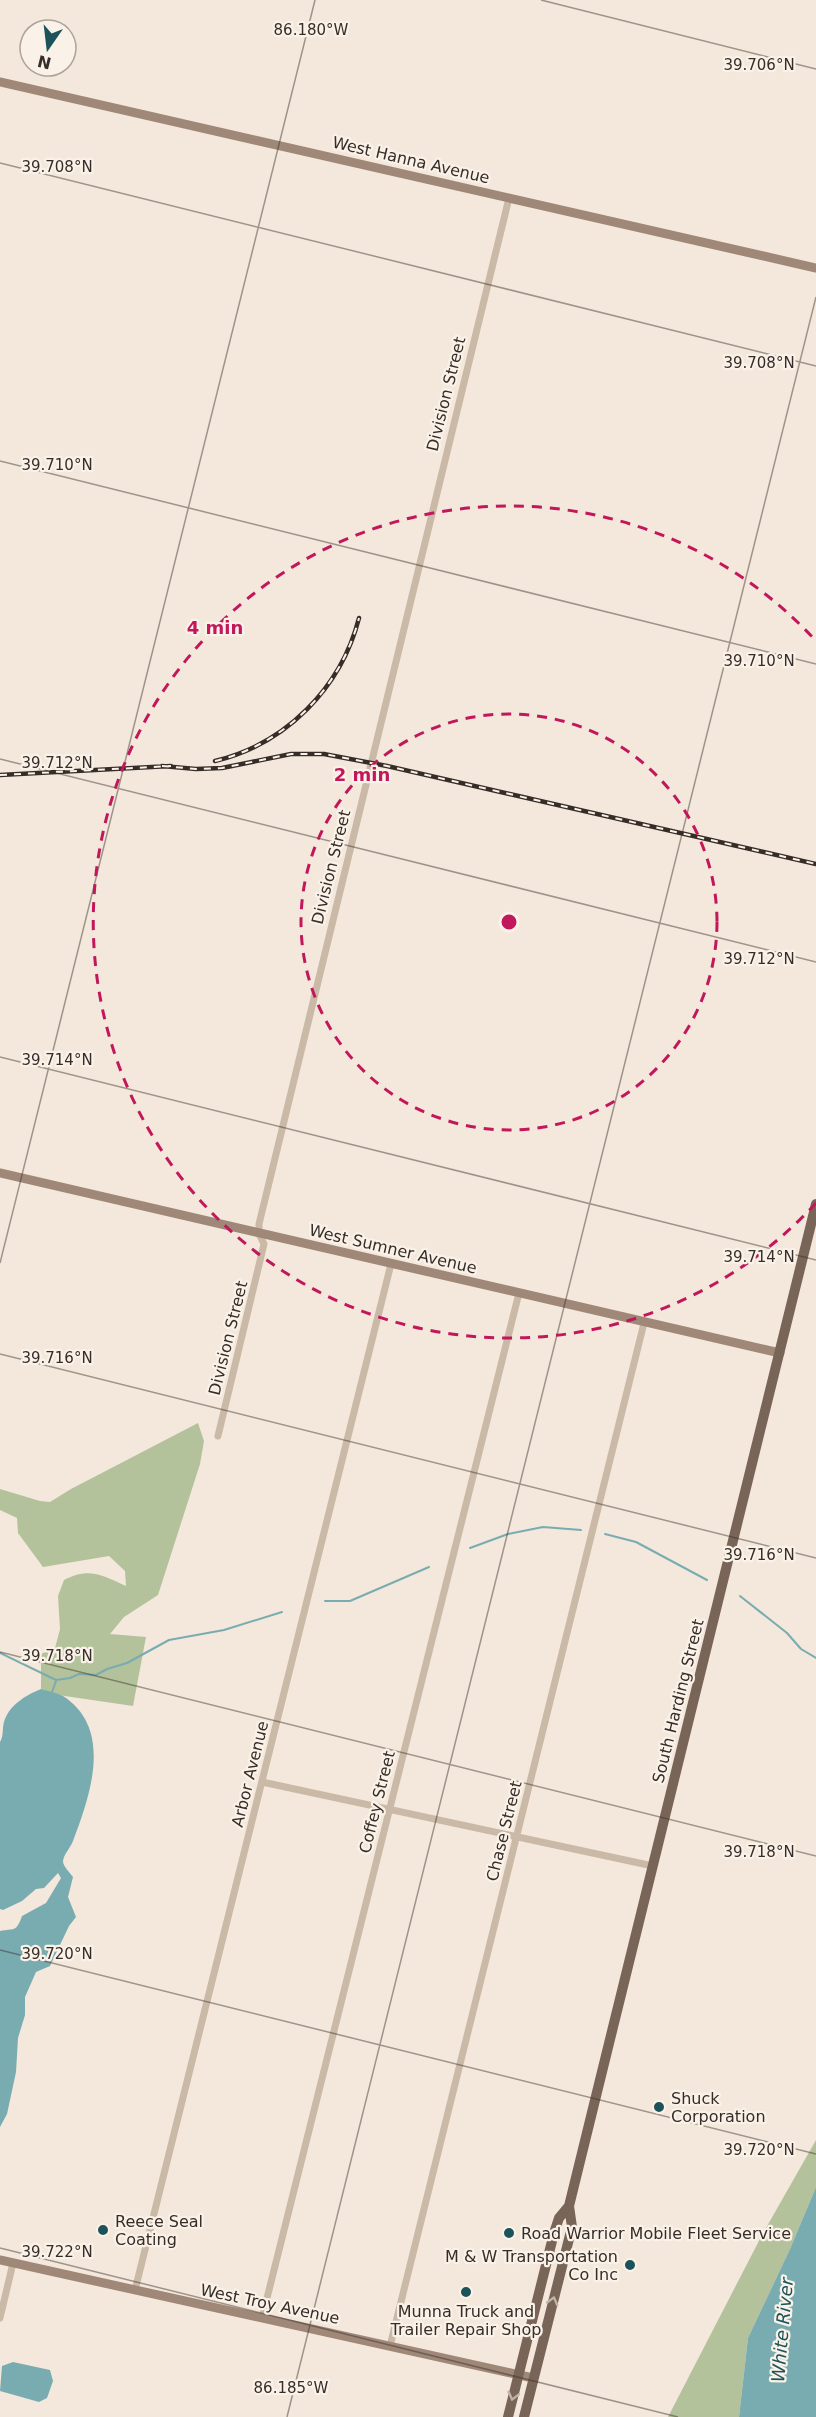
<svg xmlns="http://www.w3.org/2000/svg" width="816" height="2417" font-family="'DejaVu Sans',sans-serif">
	<rect width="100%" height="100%" fill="#f3e8db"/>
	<path fill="#b3c29b" d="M198,1423L204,1441L200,1464L158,1595L124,1617L110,1634L146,1637L133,1706L58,1695L41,1689V1654L55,1648L60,1629L58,1596L64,1580C89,1567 102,1575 126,1586L125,1571L109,1556L43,1567L18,1533L17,1518L0,1510V1489L40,1501L50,1502L71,1489Z
		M816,2140V2187L790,2249L748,2338L739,2417H668L762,2235Z"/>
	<path fill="#79acb0" d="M41,1689C48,1691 57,1693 63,1696C114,1729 90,1796 73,1841C71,1847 63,1855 63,1862C64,1867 70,1873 73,1877L68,1897L76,1917L69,1926L50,1966L36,1972L25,1997V2015L18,2038L16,2072L7,2114L0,2127V1931C14,1928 16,1933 22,1916L46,1903L61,1878L58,1873L44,1888L36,1889L22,1901L3,1910L0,1909V1742C4,1735 2,1729 4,1722C9,1705 26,1695 41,1689Z
		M816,2187V2417H739L748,2338L790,2249Z
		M13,2362L50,2370L53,2381L47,2398L39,2402L0,2391L2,2366Z"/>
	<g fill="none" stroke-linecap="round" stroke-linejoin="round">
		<path stroke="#79acb0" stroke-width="2" d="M605,1534L636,1542L707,1580
			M470,1548L508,1534L543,1527L581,1530
			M740,1596L787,1633L801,1649L816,1658
			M325,1601H350L429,1567
			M0,1653L56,1680L70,1678L79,1674L96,1675L107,1669L127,1663L169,1640L224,1630L282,1612
			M52,1692L56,1681"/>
		<path stroke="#cbb9a7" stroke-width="7" d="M218,1436L264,1244L259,1234V1224L509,198
			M262,1782L653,1866
			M135,2290L391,1264
			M0,2318L13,2263
			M262,2318L519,1293
			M390,2346L644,1323"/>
		<path stroke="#9f8878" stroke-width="9" d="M0,82L816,268
			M0,1173L780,1353
			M0,2260L533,2378"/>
		<path stroke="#796558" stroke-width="10" d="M508,2417L554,2233L559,2218L569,2206
			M524,2417L572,2227L569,2206L598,2088L816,1204"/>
		<g stroke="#372d28" stroke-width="4.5">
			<path id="rail" d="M215,761C286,744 341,688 359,618
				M162,766L196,769L222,768L291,754H324L387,766L816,864
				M0,775L171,766"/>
		</g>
		<use href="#rail" stroke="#faf2e8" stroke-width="2" stroke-dasharray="7" stroke-linecap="butt"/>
	</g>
	<defs><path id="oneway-chevron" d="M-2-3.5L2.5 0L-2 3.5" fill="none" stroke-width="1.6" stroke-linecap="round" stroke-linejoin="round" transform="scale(1.5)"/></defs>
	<g stroke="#c0b3a7">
		<use href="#oneway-chevron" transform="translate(553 2301) rotate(-75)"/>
		<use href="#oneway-chevron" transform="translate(513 2396) rotate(104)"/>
	</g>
	<path fill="none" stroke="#372d28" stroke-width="1.5" stroke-opacity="0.45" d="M541,0L816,69M0,163L816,366M0,461L816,664M0,759L816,962M0,1057L816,1260M0,1263L315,0M0,1354L816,1558M0,1652L816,1856M0,1950L816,2154M0,2248L678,2417M287,2417L816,297"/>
	<g fill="none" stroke="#c2185b" stroke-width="3" stroke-dasharray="10 8">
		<circle cx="509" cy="922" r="208"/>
		<path d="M816 1203A416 416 0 1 1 816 641"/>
	</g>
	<g fill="#1c535a" stroke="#faf2e8" stroke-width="2">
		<circle cx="659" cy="2107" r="6"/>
		<circle cx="103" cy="2230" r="6"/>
		<circle cx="509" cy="2233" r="6"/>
		<circle cx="630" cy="2265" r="6"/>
		<circle cx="466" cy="2292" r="6"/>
	</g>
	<g text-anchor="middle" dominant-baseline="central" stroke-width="4.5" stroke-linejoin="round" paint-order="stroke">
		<g font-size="16" fill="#372d28" stroke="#faf2e8">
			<text transform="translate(411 160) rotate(13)">West Hanna Avenue</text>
			<text transform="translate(446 394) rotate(-76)">Division Street</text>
			<text transform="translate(331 867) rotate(-76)">Division Street</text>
			<text transform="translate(393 1249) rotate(13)">West Sumner Avenue</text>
			<text transform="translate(228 1338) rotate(-76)">Division Street</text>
			<text transform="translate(678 1701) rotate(-76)">South Harding Street</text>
			<text transform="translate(250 1774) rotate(-76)">Arbor Avenue</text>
			<text transform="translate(377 1802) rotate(-76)">Coffey Street</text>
			<text transform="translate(504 1831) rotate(-76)">Chase Street</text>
			<text transform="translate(270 2304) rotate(12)">West Troy Avenue</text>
		</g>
		<g font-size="16" fill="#372d28" stroke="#faf2e8" text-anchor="start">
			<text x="671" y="2098">Shuck<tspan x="671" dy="18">Corporation</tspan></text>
			<text x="115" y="2221">Reece Seal<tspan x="115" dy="18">Coating</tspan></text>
			<text x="521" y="2233">Road Warrior Mobile Fleet Service</text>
			<text x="618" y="2256" text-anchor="end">M &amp; W Transportation<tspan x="618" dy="18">Co Inc</tspan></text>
			<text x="466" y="2311" text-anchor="middle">Munna Truck and<tspan x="466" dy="18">Trailer Repair Shop</tspan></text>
		</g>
		<g font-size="18" font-style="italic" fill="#1c535a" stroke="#faf2e8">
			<text transform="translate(782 2330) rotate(-85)">White River</text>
		</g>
	</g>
	<g font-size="15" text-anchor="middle" fill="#372d28" stroke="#faf2e8" stroke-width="4.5" stroke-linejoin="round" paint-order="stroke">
		<text x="311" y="35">86.180°W</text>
		<text x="759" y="70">39.706°N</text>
		<text x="57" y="172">39.708°N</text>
		<text x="759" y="368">39.708°N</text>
		<text x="57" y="470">39.710°N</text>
		<text x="759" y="666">39.710°N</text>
		<text x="57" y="768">39.712°N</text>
		<text x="759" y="964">39.712°N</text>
		<text x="57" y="1065">39.714°N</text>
		<text x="759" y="1262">39.714°N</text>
		<text x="57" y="1363">39.716°N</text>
		<text x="759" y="1560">39.716°N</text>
		<text x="57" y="1661">39.718°N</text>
		<text x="759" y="1857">39.718°N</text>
		<text x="57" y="1959">39.720°N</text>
		<text x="759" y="2155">39.720°N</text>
		<text x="57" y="2257">39.722°N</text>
		<text x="291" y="2393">86.185°W</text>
	</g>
	<circle cx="509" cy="922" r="9" fill="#c2185b" stroke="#faf2e8" stroke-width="3"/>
	<g font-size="18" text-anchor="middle" font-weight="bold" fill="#c2185b" stroke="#faf2e8" stroke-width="4.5" stroke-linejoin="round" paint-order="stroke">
		<text x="215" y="634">4 min</text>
		<text x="362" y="781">2 min</text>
	</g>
	<g transform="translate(48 48) rotate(194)"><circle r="28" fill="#faf2e8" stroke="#aca39b" stroke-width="1.5"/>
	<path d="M0-4.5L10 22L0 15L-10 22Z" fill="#1c535a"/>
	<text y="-9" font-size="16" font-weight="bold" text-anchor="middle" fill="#372d28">N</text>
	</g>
</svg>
